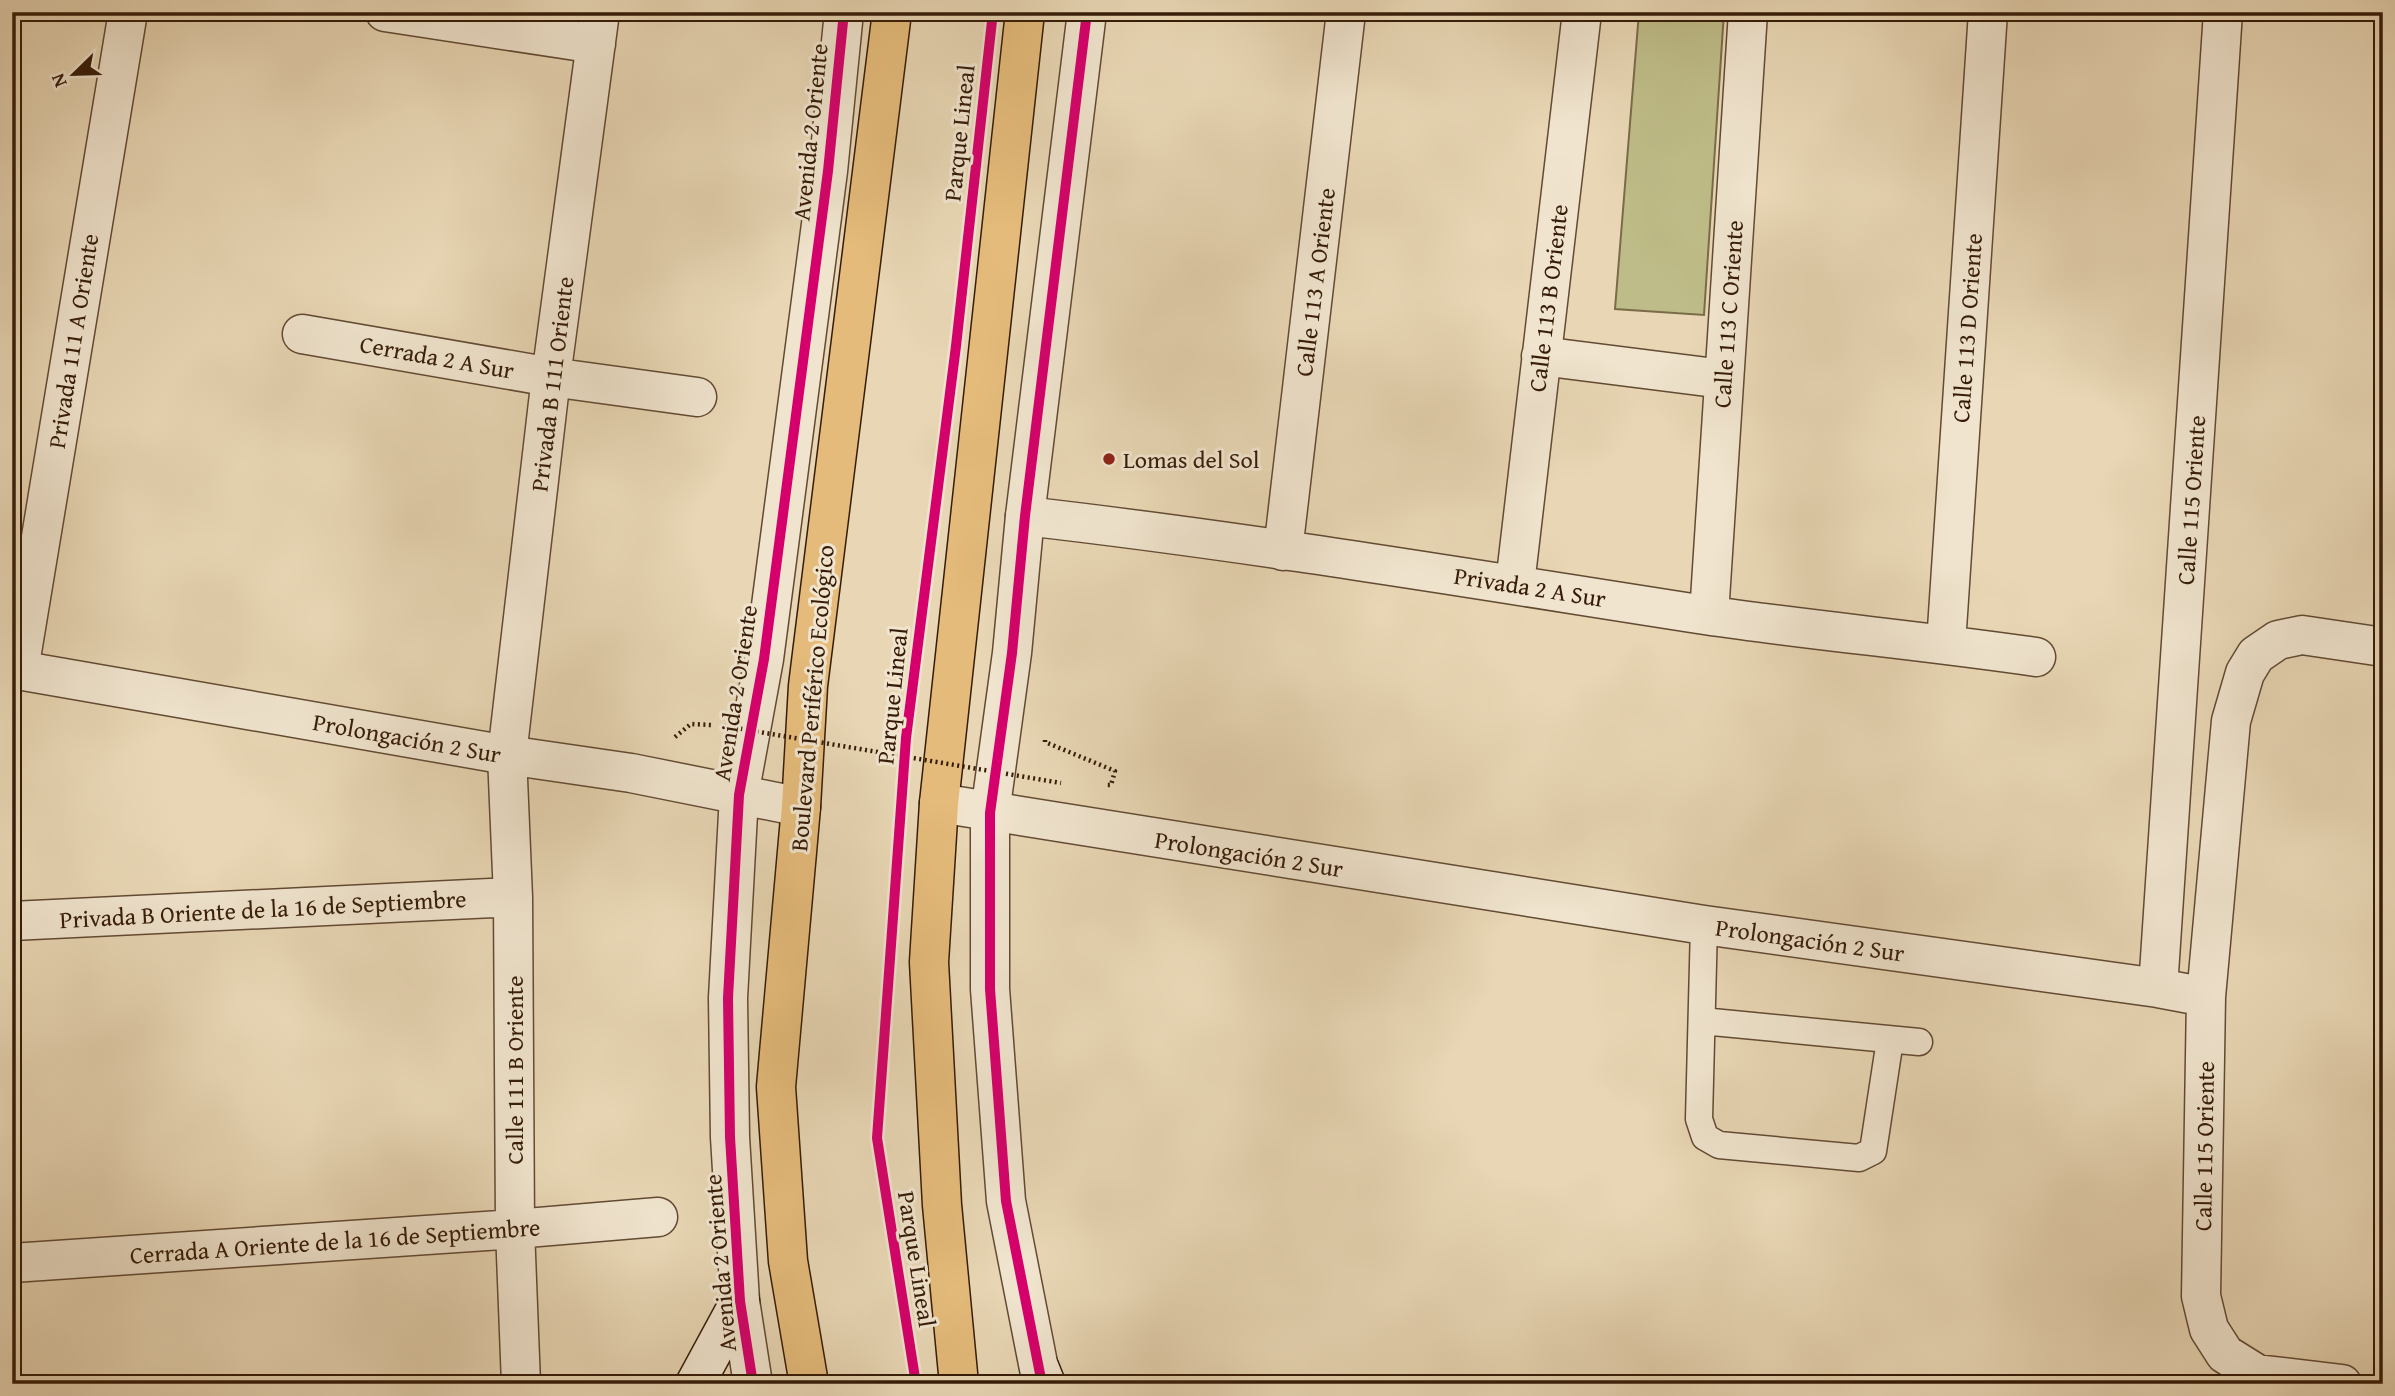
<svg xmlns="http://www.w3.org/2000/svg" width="2395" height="1396" font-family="'Gentium Book Plus',serif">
	<rect width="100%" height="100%" fill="#e8d6b4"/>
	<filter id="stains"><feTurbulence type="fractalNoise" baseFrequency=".00286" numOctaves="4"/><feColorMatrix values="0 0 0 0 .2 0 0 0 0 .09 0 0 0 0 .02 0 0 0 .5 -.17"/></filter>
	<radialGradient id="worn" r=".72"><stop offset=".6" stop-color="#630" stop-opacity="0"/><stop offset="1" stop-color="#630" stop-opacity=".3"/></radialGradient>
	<path fill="#bebc88" stroke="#7a6c48" stroke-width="2" d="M1639,12H1724L1704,315L1615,309Z"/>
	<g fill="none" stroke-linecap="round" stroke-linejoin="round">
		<g stroke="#624a33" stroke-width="29">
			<path id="service" d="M1704,925L1699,1119L1705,1137L1719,1145L1859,1158L1873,1151L1890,1040
				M1702,1021L1919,1042"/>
		</g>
		<g stroke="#624a33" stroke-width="41">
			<path id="minor" d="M385,12L596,44
				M302,334L551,377L697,397
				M1541,356L1723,379
				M1025,516C1253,542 1479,580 1705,615C1815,631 1926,641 2036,657
				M1283,551L1346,12
				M1515,584L1582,12
				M1709,615L1748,12
				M1946,644L1988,12
				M19,670L128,12
				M739,795L764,659L828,171L844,12
				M939,803L1704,925L2158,988L2206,997
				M12,921L513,897
				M2158,988L2223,12
				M12,1263L515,1229L658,1217
				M521,1384L515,1229L513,897L507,755L551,377L600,12
				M2342,1384L2257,1374L2225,1354L2209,1329L2201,1296L2206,997L2231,721L2245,673L2256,655L2278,640L2302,635L2383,647"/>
		</g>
		<g stroke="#624a33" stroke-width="41">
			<path id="tertiary" d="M12,669L507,755L631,773L801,807
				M739,795L728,998L730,1137L740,1301L753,1384
				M1042,1384L1006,1201L990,989V813L1012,653L1025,516L1087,12"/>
		</g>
		<g stroke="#361c08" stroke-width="41">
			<path id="secondary" d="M1040,1369L1046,1384
				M695,1384L740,1301"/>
		</g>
		<g stroke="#361c08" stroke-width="41">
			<path id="trunk" d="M809,1384L788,1261L776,1087L801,807L808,686L892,12
				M959,1384L942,1205L929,962L939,803L1025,12"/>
		</g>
		<path stroke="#361c08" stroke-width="4.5" stroke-dasharray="2 3.5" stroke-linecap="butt" d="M675,737L691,724L711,725
			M1045,740V742L1115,771L1111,785H1107"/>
		<use href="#service" stroke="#f0e4ce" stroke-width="26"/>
		<use href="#minor" stroke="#f0e4ce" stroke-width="38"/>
		<use href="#tertiary" stroke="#f0e4ce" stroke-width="38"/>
		<use href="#secondary" stroke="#f0e4ce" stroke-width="38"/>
		<use href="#trunk" stroke="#e4bb7a" stroke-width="38"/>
		<path stroke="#361c08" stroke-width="4.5" stroke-dasharray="2 3.5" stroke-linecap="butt" d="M724,726L1061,783"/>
		<g stroke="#f0e4ce" stroke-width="15">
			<path id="cycleway" d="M753,1384L740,1301L730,1137L728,998L739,795L764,659L828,171L844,12
				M916,1384L877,1138L906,738L956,346L993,12
				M1042,1384L1006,1201L990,989V813L1012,653L1025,516L1087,12"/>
		</g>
		<use href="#cycleway" stroke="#d6006c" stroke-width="10"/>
	</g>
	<circle fill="#8f2418" stroke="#f0e4ce" stroke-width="2.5" cx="1109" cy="459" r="7"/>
	<g text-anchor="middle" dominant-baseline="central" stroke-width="6" stroke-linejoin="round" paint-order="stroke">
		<g font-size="24" fill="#361c08" stroke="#f0e4ce">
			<text transform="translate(810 132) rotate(-84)">Avenida 2 Oriente</text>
			<text transform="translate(959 133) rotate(-84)">Parque Lineal</text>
			<text transform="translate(1315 282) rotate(-83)">Calle 113 A Oriente</text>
			<text transform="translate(1548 298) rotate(-83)">Calle 113 B Oriente</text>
			<text transform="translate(1728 314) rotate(-86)">Calle 113 C Oriente</text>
			<text transform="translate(1967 328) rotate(-86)">Calle 113 D Oriente</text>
			<text transform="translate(73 341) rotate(-81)">Privada 111 A Oriente</text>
			<text transform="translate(437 357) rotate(10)">Cerrada 2 A Sur</text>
			<text transform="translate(552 384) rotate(-83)">Privada B 111 Oriente</text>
			<text transform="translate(2191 500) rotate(-86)">Calle 115 Oriente</text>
			<text transform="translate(1530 587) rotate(9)">Privada 2 A Sur</text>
			<text transform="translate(735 693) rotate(-81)">Avenida 2 Oriente</text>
			<text transform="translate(892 696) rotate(-84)">Parque Lineal</text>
			<text transform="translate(812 698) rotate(-85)">Boulevard Periférico Ecológico</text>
			<text transform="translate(407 738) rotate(10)">Prolongación 2 Sur</text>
			<text transform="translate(1249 854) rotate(9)">Prolongación 2 Sur</text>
			<text transform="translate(263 909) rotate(-3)">Privada B Oriente de la 16 de Septiembre</text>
			<text transform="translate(1810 940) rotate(8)">Prolongación 2 Sur</text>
			<text transform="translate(514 1070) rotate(-90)">Calle 111 B Oriente</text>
			<text transform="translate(2204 1146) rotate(-89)">Calle 115 Oriente</text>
			<text transform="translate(335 1241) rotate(-4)">Cerrada A Oriente de la 16 de Septiembre</text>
			<text transform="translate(917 1259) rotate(81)">Parque Lineal</text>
			<text transform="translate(720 1263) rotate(-95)">Avenida 2 Oriente</text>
		</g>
		<g font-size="24" fill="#361c08" stroke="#f0e4ce" text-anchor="start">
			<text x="1123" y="459">Lomas del Sol</text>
		</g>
	</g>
	<rect width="2395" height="1396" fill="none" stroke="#e8d6b4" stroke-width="42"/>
	<rect x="14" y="14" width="2367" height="1368" fill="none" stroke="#361c08" stroke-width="3.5"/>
	<rect x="21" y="21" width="2353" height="1354" fill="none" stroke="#361c08" stroke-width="2"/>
	<g transform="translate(74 74) rotate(247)" stroke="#f0e4ce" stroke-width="5" paint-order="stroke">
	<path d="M0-5L12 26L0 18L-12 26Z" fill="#361c08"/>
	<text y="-10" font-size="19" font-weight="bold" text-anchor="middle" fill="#361c08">N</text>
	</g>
	<rect width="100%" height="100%" filter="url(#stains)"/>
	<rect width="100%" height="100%" fill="url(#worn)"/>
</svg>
